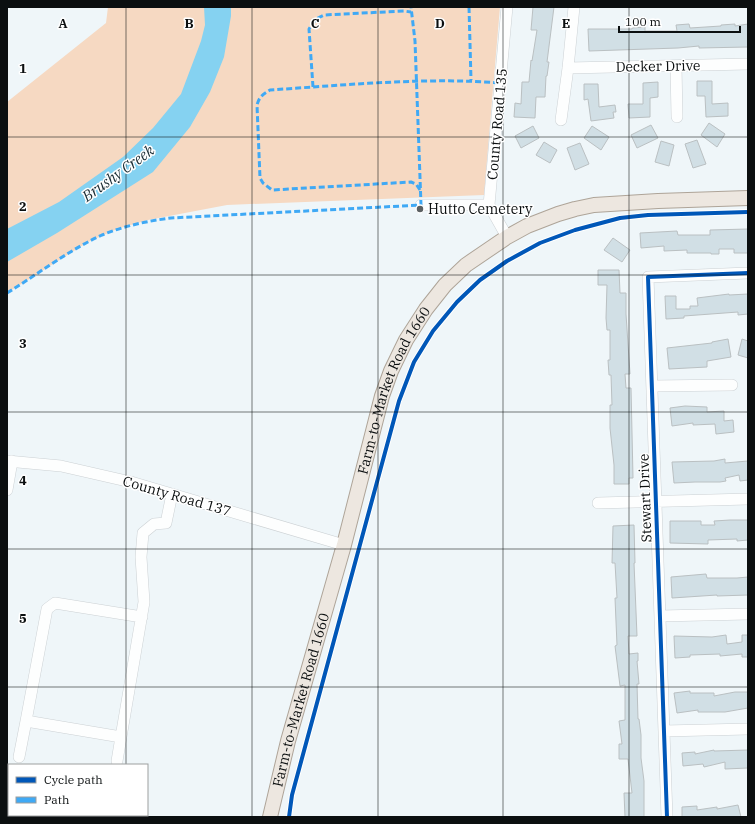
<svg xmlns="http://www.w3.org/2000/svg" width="755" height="824" font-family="'IBM Plex Serif',serif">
	<rect width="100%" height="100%" fill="#eff6f9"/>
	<path fill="#f6d9c2" d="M108,7H500L484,195L227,205L148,220L117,229L88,242L7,293V102L106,23Z"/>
	<path fill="#85d2f1" d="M204,7H231V16L224,57L210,92L190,127L153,172L57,233L7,262V229L59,202L123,157L153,128L181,94L201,41L205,25Z"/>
	<path fill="#d1dfe5" stroke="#bac0c2" d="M533,7H554L547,62H549L547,76H546L545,97H536L535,118L514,117L515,103L521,104L522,82H529L531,60L532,61L537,30H531Z
		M689,24L690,28L721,26V25L735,24V26L748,24V47L699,48V46L678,48L589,51L588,29H632V28L645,27V31H677L676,25Z
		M697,81H712V104L728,103V116L706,117L705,96H697Z
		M658,82V97L650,98V117L629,118L628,104H643V83Z
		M584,84H598L599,107L615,105L616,112H613L614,118L591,121L588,99L584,100Z
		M709,123L725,134L717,147L701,135Z
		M651,125L658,138L637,148L631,135Z
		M533,126L539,138L521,148L515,136Z
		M592,126L609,137L601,150L584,138Z
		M697,140L706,164L693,168L685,144Z
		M661,141L674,145L669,166L655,162Z
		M544,142L557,150L550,163L536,155Z
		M580,143L589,164L575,170L567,148Z
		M748,229V253H734V249H719V254H711V253H687V250L664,251V246L641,248L640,233L677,231L678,235H710V230Z
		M613,238L630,250L622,262L604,250Z
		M598,270H619L620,293H626V314L630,374H625L626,388H631L633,478H629V484H614V465L610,428V405H612L611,375H609L608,360H610V330H607L606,318L607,285H598Z
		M729,294V295L748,294V314L738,315V312L684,316V318L666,319L665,296H676V309H690V306H698L697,298Z
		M728,339L731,357L707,361V367L669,369L667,348L712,343V342Z
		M742,339L748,341V358L738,355Z
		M685,406L707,407V412L724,411V421L733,420L734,432L716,434L715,424L693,425V423L672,426L670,408Z
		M725,459V463L748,461V480L740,481L739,475L725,478L726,481L720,482H695L674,483L672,462L714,461Z
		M730,520H748V540L737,541V539L708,540V544L670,543V521H701V525H715L714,521Z
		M634,525L635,563H634L637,636H628L629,654L638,653V661H637L639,684H637L638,719H639L641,735V758L644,781V817H625L624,793H632L628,759H619V744H622L619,721L625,720V685L620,686L615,646L617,645L615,598H617L615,563H612L613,526Z
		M706,574L707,578H737L748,577V595L717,596V595L672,598L671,577Z
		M726,635L727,644L742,642V635H748V657H742V654L720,656V654L690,655V657L675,658L674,636L712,637Z
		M690,691V693H714V696L735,692H748V708L725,712H698V710L677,713L674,693Z
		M714,750V751L748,750V768L725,769V762L704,767L703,764L683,766L682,753L695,752V754Z
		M738,805L741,817H682V807L697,806V810L717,807V809Z"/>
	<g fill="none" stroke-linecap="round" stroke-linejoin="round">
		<g stroke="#ccd1d4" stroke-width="12">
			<path id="minor" d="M676,66L677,117
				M568,68L748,64
				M561,120L568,68L574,7
				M421,205H489
				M507,237L489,205L507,7
				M652,386L732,385
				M7,461L61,466L131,482L344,545
				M7,490L12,461
				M598,503L748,499
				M660,616L748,614
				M142,617L55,603L47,609L26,721L121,737L144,602L141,557L143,533L154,524L166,523L172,494
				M664,731L748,729
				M19,757L26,721
				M117,761L121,737
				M667,817L648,277L748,273"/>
		</g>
		<g stroke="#aea498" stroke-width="16">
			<g id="major">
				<path id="s1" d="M270,817L288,741L344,545L382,396L391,371L406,340L426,309L445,285L466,265L507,237L527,226L558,214L575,209L594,205L658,201L748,198"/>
			</g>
		</g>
		<use href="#minor" stroke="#fdfefe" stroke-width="11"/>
		<use href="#major" stroke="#ede7e0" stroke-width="14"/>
		<path stroke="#3fa9f5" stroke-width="3" stroke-dasharray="6 3" stroke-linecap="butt" d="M469,7L471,80
			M313,87L309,29L316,19L324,15L404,11L411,12
			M420,190L416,184L411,182L272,190L263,183L260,178L257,105C259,97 263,94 270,90C346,85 426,77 501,83
			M7,293C38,274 69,250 102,235C124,226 147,221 171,218L421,205L415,41L411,7"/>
		<g stroke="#fff" stroke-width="6">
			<path id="cycleway" d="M289,817L292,795L399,401L414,362L433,331L457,302L480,280L507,261L540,243L575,230L620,218L648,215L748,212
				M667,817L648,277L748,273"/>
		</g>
		<use href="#cycleway" stroke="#0057b8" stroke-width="4"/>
	</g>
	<path fill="none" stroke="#0b0f10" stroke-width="1" stroke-opacity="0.55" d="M126,7V765M252,7V817M378,7V817M503,7V817M629,7V817M7,137H748M7,275H748M7,412H748M7,549H748M7,687H748M126,815V817"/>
	<circle fill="#5b6062" stroke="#fff" stroke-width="1.5" cx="420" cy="209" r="4"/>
	<g text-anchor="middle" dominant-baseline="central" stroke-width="3" stroke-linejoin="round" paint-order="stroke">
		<g font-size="14" fill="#0b0f10" stroke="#fff">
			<text transform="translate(658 66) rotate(-1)">Decker Drive</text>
			<text transform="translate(497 124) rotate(-85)">County Road 135</text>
			<text stroke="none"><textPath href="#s1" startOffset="445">Farm-to-Market Road 1660</textPath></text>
			<text transform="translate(177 496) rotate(16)">County Road 137</text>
			<text transform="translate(645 498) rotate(-92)">Stewart Drive</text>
			<text stroke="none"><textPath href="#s1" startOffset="121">Farm-to-Market Road 1660</textPath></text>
		</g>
		<g font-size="14" fill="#0b0f10" stroke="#fff" text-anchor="start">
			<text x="428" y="209">Hutto Cemetery</text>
		</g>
		<g font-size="15" font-style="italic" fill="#192c34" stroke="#fff">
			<text transform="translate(118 173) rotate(-36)">Brushy Creek</text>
		</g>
	</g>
	<g font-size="13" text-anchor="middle" font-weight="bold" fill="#0b0f10" stroke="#fff" stroke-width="3" stroke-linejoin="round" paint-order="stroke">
		<text x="63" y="28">A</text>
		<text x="189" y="28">B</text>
		<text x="315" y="28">C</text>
		<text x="440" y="28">D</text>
		<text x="566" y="28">E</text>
		<text x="23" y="73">1</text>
		<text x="23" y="211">2</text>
		<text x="23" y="348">3</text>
		<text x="23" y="485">4</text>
		<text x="23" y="623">5</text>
	</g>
	<rect width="755" height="824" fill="none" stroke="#0b0f10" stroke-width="16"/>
	<rect x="8" y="764" width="140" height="52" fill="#ffffff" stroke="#9d9f9f"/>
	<rect x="16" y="777" width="20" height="6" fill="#0057b8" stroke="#9d9f9f"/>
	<text x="44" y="784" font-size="12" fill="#0b0f10">Cycle path</text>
	<rect x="16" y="797" width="20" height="6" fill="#3fa9f5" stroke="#9d9f9f"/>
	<text x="44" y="804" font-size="12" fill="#0b0f10">Path</text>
	<path d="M619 26v6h121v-6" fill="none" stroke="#0b0f10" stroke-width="2"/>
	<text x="625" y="26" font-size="12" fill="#0b0f10" stroke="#ffffff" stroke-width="3" paint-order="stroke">100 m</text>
</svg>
